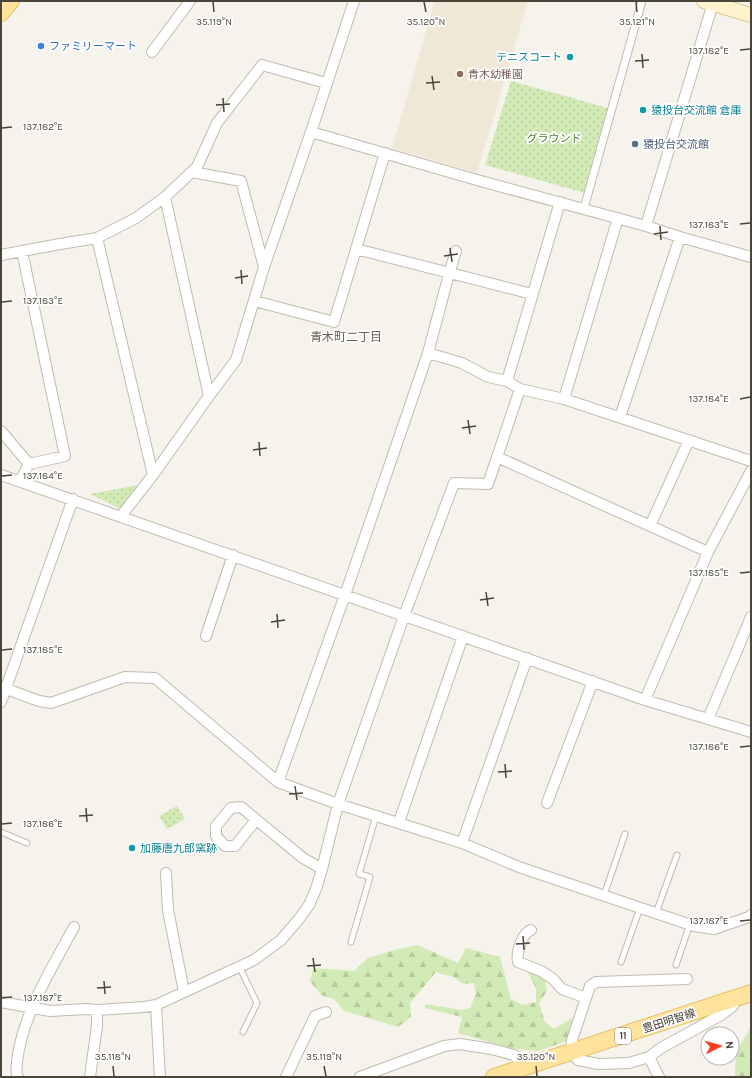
<svg xmlns="http://www.w3.org/2000/svg" width="752" height="1078" font-family="Karla,'Noto Sans JP',sans-serif">
	<defs>
		<pattern id="forest-firs" width="22" height="20" patternUnits="userSpaceOnUse"><rect width="22" height="20" fill="#d2eab5"/><path d="M5 1l3.5 6h-7zM16 11l3.5 6h-7z" fill="#b6ca9c"/></pattern>
		<pattern id="park-dots" width="8" height="8" patternUnits="userSpaceOnUse"><rect width="8" height="8" fill="#d2eab5"/><path d="M2 2h.1M6 6h.1" fill="none" stroke="#b6ca9c" stroke-width="1.8" stroke-linecap="round"/></pattern>
	</defs>
	<rect width="100%" height="100%" fill="#f6f3ec"/>
	<path fill="#efe8d6" d="M435,1H528L477,173L392,148Z"/>
	<path fill="url(#forest-firs)" d="M417,945L458,963L466,948L500,957L511,999L522,1005L536,1002V988L528,973L532,968L544,977L547,991L539,1003L545,1022L554,1029L579,1014L570,1040L538,1051L509,1048L458,1033L462,1017L425,1008L426,1004L462,1010L470,1008L476,994L474,983L463,984L452,976L444,975L436,972L410,1003L411,1017L398,1027L344,1011L334,999L321,995L310,981L313,968L354,971L368,958L394,950Z
		M751,1027V1077H735L736,1052Z"/>
	<path fill="url(#park-dots)" d="M511,81L608,108L585,193L485,165Z
		M138,485L121,509L90,494Z
		M177,806L185,819L167,829L159,816Z"/>
	<g fill="none" stroke-linecap="round" stroke-linejoin="round">
		<g stroke="#c2bbae" stroke-width="7">
			<path id="service" d="M1,832L27,843
				M604,895L625,834
				M656,913L677,855
				M351,942L370,877L359,874L376,816
				M621,962L640,908
				M676,965L690,924
				M239,966L257,1003L243,1032"/>
		</g>
		<g stroke="#c2bbae" stroke-width="9">
			<path id="pedestrian" d="M584,208L642,1"/>
		</g>
		<g stroke="#c2bbae" stroke-width="12">
			<path id="minor" d="M152,52L190,1
				M311,132L477,180L646,226L713,3
				M192,172L241,181L264,267
				M165,197L209,396
				M646,226L680,237L751,257
				M97,238L153,475
				M356,249L532,294
				M1,255L60,244L97,238L136,218L165,197L197,167L217,123L262,65L326,83
				M255,301L334,322L385,153
				M428,353L462,363L488,377L507,381L520,389L564,399L751,461
				M507,381L560,202
				M564,399L618,218
				M620,417L680,237
				M1,431L29,464L65,456L22,251
				M497,457L708,552
				M1,475L645,700L751,732
				M20,481L29,464
				M121,516L153,475L209,396L236,360L264,267L311,132L354,1
				M650,526L689,440
				M206,636L233,555
				M1,687L39,701L51,703L125,677L155,678L278,782L338,804L462,843L527,658
				M645,700L708,552L751,471
				M1,702L73,499
				M708,719L751,617
				M278,782L345,595L428,353L449,274L456,251
				M547,803L593,681
				M256,820L235,846H225L216,836V826L231,808L241,807L303,858L322,869
				M399,822L463,636
				M462,843L519,867L694,926L714,929L749,917L751,915
				M166,873L168,910L184,992
				M531,930C522,933 516,953 518,962L541,971L553,979L562,989L586,998
				M687,979L596,982L590,986L572,1040L571,1052L578,1060L598,1064L629,1063L649,1057L661,1048L721,1015L732,1007L738,997
				M1,1002L50,1011L87,1009L97,1010
				M156,1005L160,1077
				M649,1057L659,1077
				M18,1077C15,1072 17,1067 17,1062C22,1015 52,968 74,927
				M90,1077L97,1026V1010L144,1007L156,1005L254,960L281,940L299,919L309,905L316,889L322,869L338,804L404,616L454,483L488,484L520,389
				M286,1077L315,1016L326,1012
				M360,1077L444,1046L460,1044L491,1049L514,1055L525,1067"/>
		</g>
		<g stroke="#d6c79b" stroke-width="16">
			<path id="secondary" d="M704,1L751,15"/>
		</g>
		<g stroke="#e6c16a" stroke-width="18">
			<path id="primary" d="M1,13L11,1
				M494,1077L751,993"/>
		</g>
		<use href="#service" stroke="#fff" stroke-width="5"/>
		<use href="#pedestrian" stroke="#fff" stroke-width="7"/>
		<use href="#minor" stroke="#fff" stroke-width="10"/>
		<use href="#secondary" stroke="#fff3cd" stroke-width="14"/>
		<use href="#primary" stroke="#ffe39c" stroke-width="16"/>
	</g>
	<path fill="none" stroke="#4b4439" stroke-width="1.5" d="M213,2L214,12M424,2L426,12M636,2L637,12M740,50L750,49M642,54L643,68M635,61L649,60M432,76L434,90M426,83L440,82M223,98L224,112M216,105L230,104M2,128L12,127M740,224L750,223M660,226L661,240M654,234L668,232M450,248L452,262M444,256L458,254M241,270L242,284M235,278L248,276M2,302L12,301M740,399L750,397M468,420L470,434M462,428L476,426M259,442L260,456M253,450L267,448M2,476L12,475M740,573L750,572M486,592L488,606M480,600L494,598M277,614L278,628M271,622L285,620M2,650L12,649M740,747L750,746M505,764L506,778M498,772L512,771M295,786L297,800M289,794L303,793M86,808L87,822M79,816L93,815M2,824L12,823M740,921L750,920M523,936L524,950M516,944L530,943M313,958L315,972M307,966L321,965M104,981L105,994M97,988L111,987M2,998L12,997M113,1066L114,1076M324,1066L326,1076M536,1066L537,1076"/>
	<circle fill="#3f7fe0" stroke="#fff" stroke-width="1.5" cx="41" cy="46" r="4"/>
	<g fill="#0f9aa8" stroke="#fff" stroke-width="1.5">
		<circle cx="570" cy="57" r="4"/>
		<circle cx="643" cy="110" r="4"/>
		<circle cx="132" cy="848" r="4"/>
	</g>
	<circle fill="#8d6e63" stroke="#fff" stroke-width="1.5" cx="460" cy="74" r="4"/>
	<circle fill="#5c6f8a" stroke="#fff" stroke-width="1.5" cx="635" cy="144" r="4"/>
	<g text-anchor="middle" dominant-baseline="central" stroke-width="3.5" stroke-linejoin="round" paint-order="stroke">
		<rect fill="#fff" stroke="#817c74" stroke-width="1" x="615" y="1028" width="16" height="16" rx="3"/>
		<g font-size="10" font-weight="bold" fill="#4b4439">
			<text x="623" y="1036">11</text>
		</g>
		<g font-size="11" fill="#366cbe" stroke="#fff" text-anchor="start">
			<text x="49" y="46">ファミリーマート</text>
		</g>
		<g font-size="11" fill="#0d838f" stroke="#fff" text-anchor="start">
			<text x="562" y="57" text-anchor="end">テニスコート</text>
			<text x="651" y="110">猿投台交流館 倉庫</text>
			<text x="140" y="848">加藤唐九郎窯跡</text>
		</g>
		<g font-size="11" fill="#785e54" stroke="#fff" text-anchor="start">
			<text x="468" y="74">青木幼稚園</text>
		</g>
		<g font-size="11" fill="#4a7f2a" stroke="#fff">
			<text x="554" y="138">グラウンド</text>
		</g>
		<g font-size="11" fill="#4e5e75" stroke="#fff" text-anchor="start">
			<text x="643" y="144">猿投台交流館</text>
		</g>
		<g font-size="11" fill="#4b4439" stroke="#fff">
			<text transform="translate(669 1021) rotate(-18)">豊田明智線</text>
		</g>
		<g font-size="12" fill="#6e6250" stroke="#fff">
			<text x="346" y="337">青木町二丁目</text>
		</g>
	</g>
	<g font-size="10" text-anchor="middle" fill="#4b4439" stroke="#fff" stroke-width="3.5" stroke-linejoin="round" paint-order="stroke">
		<text x="214" y="25">35.119°N</text>
		<text x="426" y="25">35.120°N</text>
		<text x="637" y="25">35.121°N</text>
		<text x="709" y="54">137.182°E</text>
		<text x="43" y="130">137.182°E</text>
		<text x="709" y="228">137.183°E</text>
		<text x="43" y="304">137.183°E</text>
		<text x="709" y="402">137.184°E</text>
		<text x="43" y="479">137.184°E</text>
		<text x="709" y="576">137.185°E</text>
		<text x="43" y="653">137.185°E</text>
		<text x="709" y="750">137.186°E</text>
		<text x="43" y="827">137.186°E</text>
		<text x="709" y="924">137.187°E</text>
		<text x="43" y="1001">137.187°E</text>
		<text x="113" y="1060">35.118°N</text>
		<text x="324" y="1060">35.119°N</text>
		<text x="536" y="1060">35.120°N</text>
	</g>
	<rect width="752" height="1078" fill="none" stroke="#4b4439" stroke-width="4"/>
	<g transform="translate(720 1046) rotate(84)"><circle r="19" fill="#ffffff" stroke="#b7b4b0"/>
	<path d="M0-3L7 15L0 10L-7 15Z" fill="#fc3f1d"/>
	<text y="-6" font-size="11" font-weight="bold" text-anchor="middle" fill="#4b4439">N</text>
	</g>
</svg>
